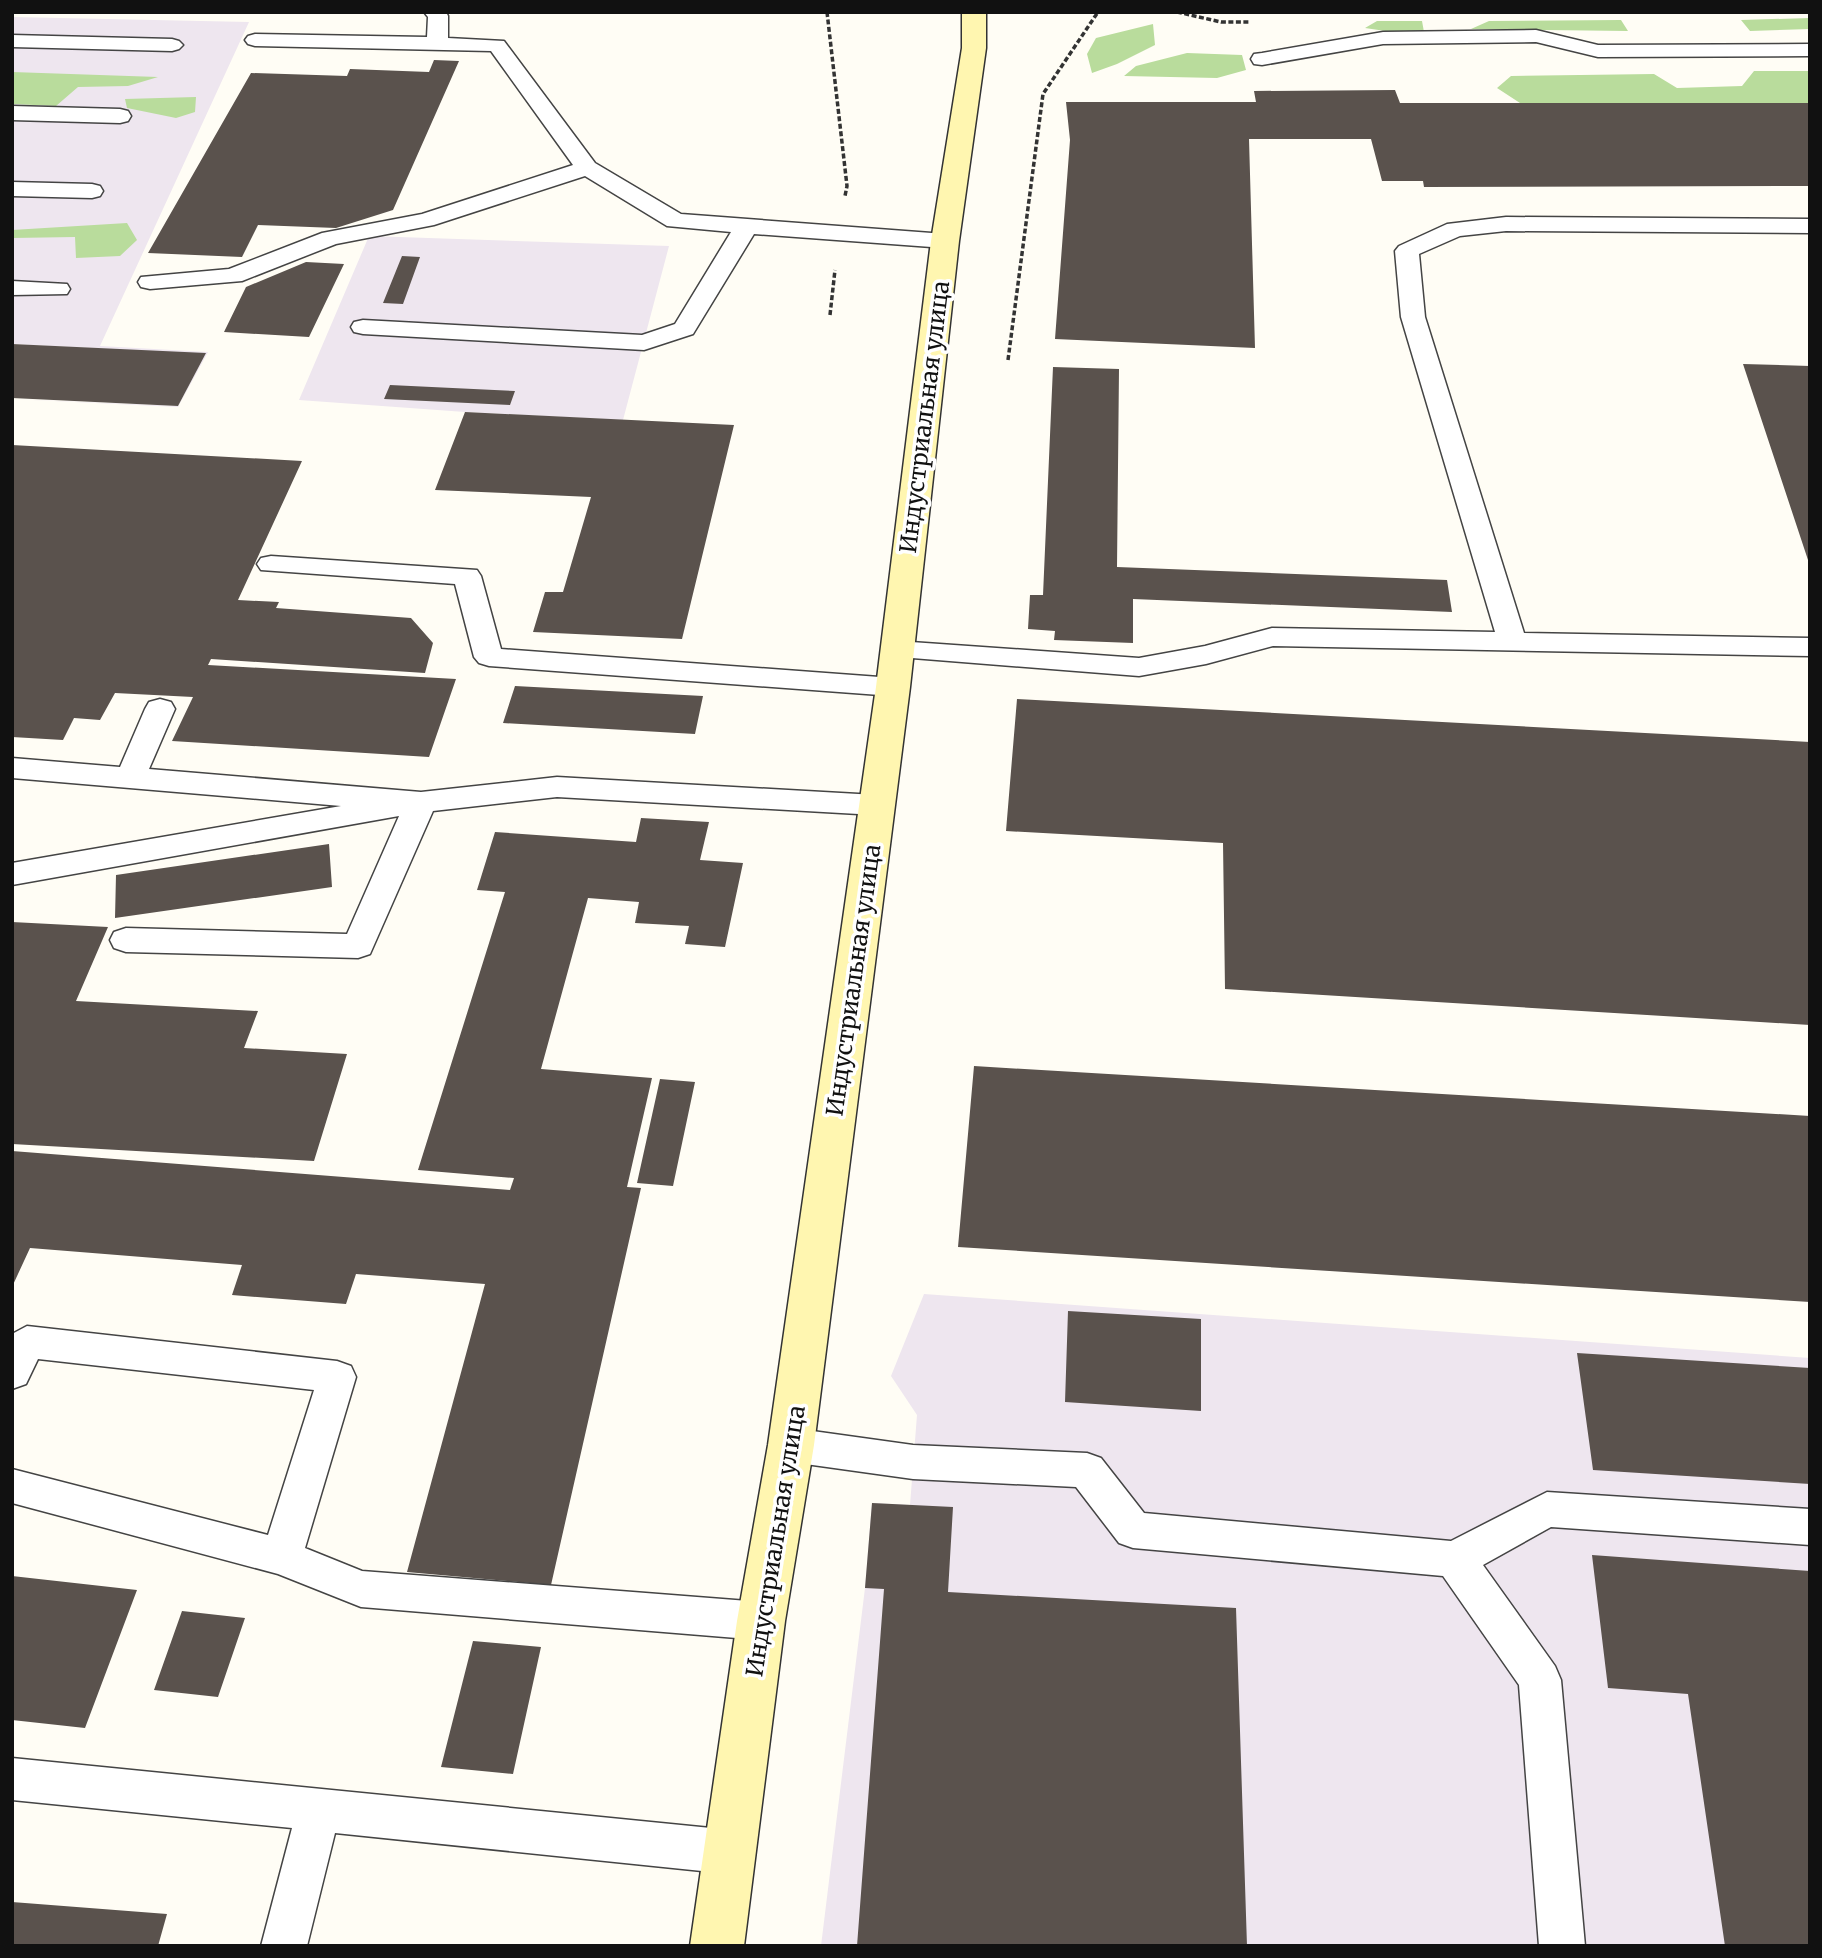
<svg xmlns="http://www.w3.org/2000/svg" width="1822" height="1958" font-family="Merriweather,serif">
	<rect width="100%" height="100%" fill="#fffdf5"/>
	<path fill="#eee6ef" d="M12,17L249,22L100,346L208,352L178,407L12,399L178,406L205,354L12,344Z
		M369,236L669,246L623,420L465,412L299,400Z
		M924,1294L1810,1358V1946H821L865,1588L872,1503L910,1505L917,1415L891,1376Z"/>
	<path fill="#b9dc9c" d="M1810,18V29L1750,31L1741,20Z
		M1621,20L1628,31L1471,29L1489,21Z
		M1377,21H1422L1424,32H1392L1365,28Z
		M1153,24L1155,45L1117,64L1092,73L1087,54L1096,38Z
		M1187,53L1242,55L1246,70L1217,78L1124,76L1136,66Z
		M1754,71H1810V103H1520L1497,88L1511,76L1654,74L1677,88L1742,86Z
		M12,72L158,77L128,86L78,87L56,106L12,104Z
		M196,97L195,112L176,118L127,108L125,99Z
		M127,223L137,240L120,256L76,258L75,237L12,238V230Z"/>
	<path fill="#5a524d" d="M434,60L459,61L393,210L336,228L258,225L242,257L148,253L251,73L347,76L350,69L429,72Z
		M1395,90L1400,103H1810V186L1424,187L1423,181H1382L1371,139H1249L1255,348L1055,339L1070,140L1066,102H1256L1254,91Z
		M402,256L420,257L403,304L383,303Z
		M306,262L344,264L309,337L224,332L246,287Z
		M12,344L206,353L178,406L12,398Z
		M1743,364L1810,366V563H1809Z
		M1053,367L1119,369L1117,567L1447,580L1452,612L1133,599V643L1054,640L1055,631L1028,629L1030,595H1043Z
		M390,385L515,391L510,405L384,399Z
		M465,412L734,425L682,639L533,632L545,592H563L591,497L435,490Z
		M12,445L302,461L238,600L279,602L276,608L411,618L433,643L425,673L211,659L208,665L456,679L429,757L172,741L193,697L115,693L100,720L74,718L63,740L12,737Z
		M515,686L703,696L695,734L503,723Z
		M1017,699L1810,742V1025L1225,989L1223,843L1006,831Z
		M641,818L709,822L700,860L743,863L725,947L685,944L689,926L635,923L639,902L588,898L541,1069L652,1078L627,1187L641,1188L551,1585L407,1572L485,1284L356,1274L346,1304L232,1295L242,1265L30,1248L12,1287V1151L510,1190L514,1178L418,1170L505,892L477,890L495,832L636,842Z
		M329,844L332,887L115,918L116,875Z
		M12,922L108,927L76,1001L258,1011L244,1048L347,1054L314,1161L12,1144Z
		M974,1066L1810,1116V1302L958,1247Z
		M660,1079L695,1082L673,1186L637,1183Z
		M1068,1311L1201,1319V1411L1065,1402Z
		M1577,1353L1810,1368V1484L1593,1470Z
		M872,1503L953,1507L948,1592L1236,1608L1247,1946H857L884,1589L865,1588Z
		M1592,1555L1810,1571V1946H1725L1688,1694L1608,1688Z
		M12,1576L137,1590L85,1728L12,1720Z
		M182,1611L245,1618L218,1697L154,1690Z
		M473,1641L541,1647L513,1774L441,1767Z
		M12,1902L167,1914L158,1946H12Z"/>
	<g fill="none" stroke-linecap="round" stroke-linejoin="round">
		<g stroke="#444" stroke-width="3">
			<path id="lane" d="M424,12H446L448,16V38L504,41L595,163L681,214L945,234L953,236L957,241L953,246L945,248L754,234L693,334L644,350L363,334L354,332L351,327L354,322L363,320L642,335L675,324L731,232L667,226L585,176L434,225L336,244L242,281L150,289L141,287L138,282L141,277L229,269L322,233L422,214L573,165L491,51L255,46L248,44L245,40L248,36L255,34L427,37L428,17Z
				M1536,30L1598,45L1810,44V56L1598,57L1536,42L1383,44L1262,65L1254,64L1251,59L1254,54L1262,53L1383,32Z
				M12,35L172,39L179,41L183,45L179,49L172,51L12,47Z
				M12,106L120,109L128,111L131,116L128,121L120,123L12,120Z
				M12,182L92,184L100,186L103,191L100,196L92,198L12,196Z
				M1506,217L1810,219V233L1506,231L1460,236L1419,254L1425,317L1524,633L1810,638V656L1273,646L1206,664L1139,676L887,656L883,650L887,644L897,641L1139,658L1205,646L1272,628L1495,632L1401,317L1395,251L1399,246L1447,224Z
				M12,281L67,284L70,289L67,294L12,295Z
				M271,556L477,570L481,576L501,649L893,678L903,680L908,687L903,694L893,696L489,666L479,663L474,657L455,584L261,570L257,564L261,558Z
				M160,699L171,702L175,709L149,769L421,792L557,777L876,795L887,798L891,805L887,812L876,815L557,797L433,811L370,954L358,958L126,952L114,948L110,940L114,932L126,928L347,934L399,816L12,885V863L341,806L12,778V758L120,767L145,709L149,702Z
				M27,1326L337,1361L351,1366L356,1377L305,1548L362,1571L761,1602L776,1608L782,1621L776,1634L761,1640L361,1607L278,1574L12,1503V1469L268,1535L314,1390L38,1359L26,1384L12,1389V1334Z
				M791,1428L913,1445L1087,1453L1101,1458L1144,1513L1451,1541L1547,1492L1810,1509V1545L1551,1527L1483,1565L1555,1666L1561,1680L1585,1946H1539L1519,1685L1443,1576L1133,1548L1119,1543L1076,1487L913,1479L791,1462L777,1457L771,1445L777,1433Z
				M12,1758L731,1830L747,1837L753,1852L747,1867L731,1874L335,1833L307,1946H261L292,1828L12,1800Z"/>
		</g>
		<g stroke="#333" stroke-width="3">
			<path id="secondary" d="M962,12H986V48L959,241L910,687L814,1445L785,1621L744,1946H690L737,1621L768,1445L876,687L931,241L962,48Z"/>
		</g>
		<path stroke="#333" stroke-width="3.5" stroke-dasharray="5 2.5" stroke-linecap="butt" d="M827,12L847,186L845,196
			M1177,12L1221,22H1249
			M830,315L835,270
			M1008,360L1043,94L1098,12"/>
		<use href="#lane" fill="#fff" fill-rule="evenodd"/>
		<use href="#secondary" fill="#fff6b0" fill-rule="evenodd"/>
	</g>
	<g text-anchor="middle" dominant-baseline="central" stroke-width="7" stroke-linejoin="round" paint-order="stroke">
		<g font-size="23" fill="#111" stroke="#fff">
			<text transform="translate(924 417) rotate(-83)">Индустриальная улица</text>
			<text transform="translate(853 980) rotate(-82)">Индустриальная улица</text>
			<text transform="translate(775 1541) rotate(-81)">Индустриальная улица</text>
		</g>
	</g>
	<rect width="1822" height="1958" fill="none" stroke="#111111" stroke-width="28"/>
</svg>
